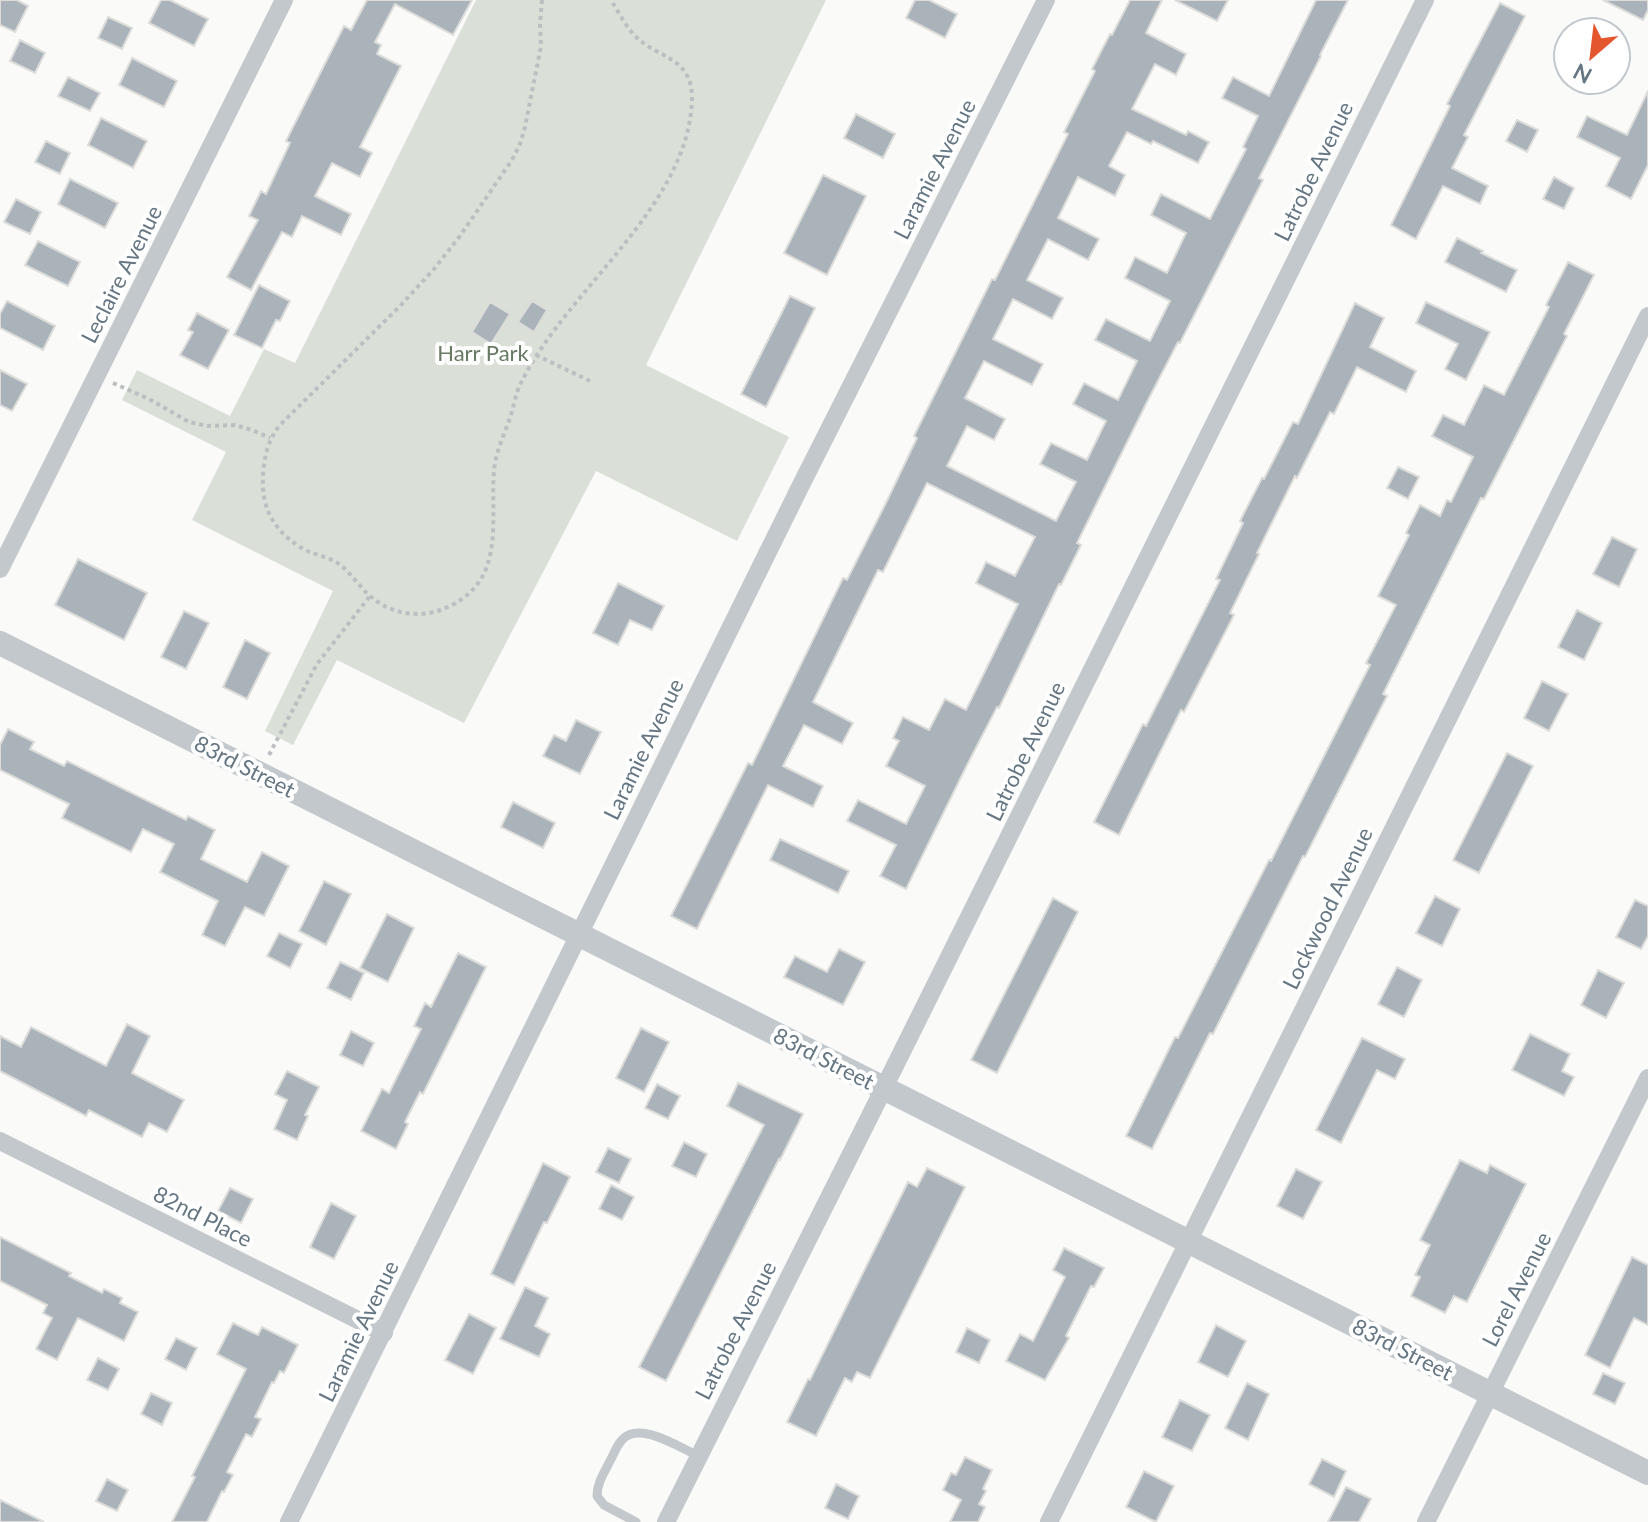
<svg xmlns="http://www.w3.org/2000/svg" width="1648" height="1522" font-family="Lato,sans-serif">
	<rect width="100%" height="100%" fill="#fafaf8"/>
	<path fill="#dadfd7" d="M476,0H826L646,365L789,437L737,541L596,471L464,723L337,660L293,745L265,731L333,591L192,520L226,452L122,400L137,370L230,416L264,349L295,363Z"/>
	<path fill="#aab3b9" stroke="#dcdcda" stroke-width="2" d="M0,0H17L28,6L15,32L0,25Z
		M161,0H170L208,19L194,46L149,23Z
		M367,0H472L453,35L395,4L375,42L381,45L377,54L401,66L360,147L372,153L360,177L332,163L315,196L351,214L341,235L302,216L292,237L282,232L251,290L227,277L258,220L249,216L261,191L266,194L290,143L286,141L344,26L351,30Z
		M915,0H929L957,14L945,38L906,18Z
		M1130,0H1162L1146,33L1186,54L1176,75L1155,64L1132,109L1186,135L1188,131L1209,142L1198,163L1153,141L1151,144L1127,132L1109,166L1125,175L1115,196L1078,177L1058,218L1099,239L1088,260L1048,239L1027,280L1063,298L1052,319L1013,299L993,339L1043,364L1032,385L984,361L965,398L1005,419L994,440L967,426L947,466L1056,521L1076,482L1040,464L1051,443L1087,460L1106,421L1073,404L1084,383L1118,400L1137,361L1095,340L1106,319L1150,341L1170,301L1125,278L1135,257L1167,273L1186,233L1151,215L1161,194L1210,219L1246,149L1243,147L1258,116L1222,98L1233,77L1269,96L1316,0H1348L1320,55L1321,56L1259,178L1263,180L1180,343L1178,342L1149,398L1077,543L1081,545L1061,585L1059,584L999,708L997,707L967,765L906,889L880,876L896,845L847,821L858,800L906,824L925,786L886,766L899,741L893,738L903,717L929,730L945,699L966,710L1018,604L976,583L986,562L1015,576L1035,537L927,483L883,572L878,570L813,702L853,723L842,744L804,725L783,766L823,786L813,807L768,785L697,929L671,916L748,763L752,765L843,578L847,580L886,503L917,438L914,436L992,279L995,280L1068,134L1064,132L1095,71L1092,69L1110,34L1112,35Z
		M1175,0H1228L1217,21Z
		M1603,0H1648V10L1643,20Z
		M1500,3L1525,16L1464,135L1468,137L1452,168L1488,186L1480,204L1443,186L1416,239L1391,225L1450,106L1447,104Z
		M108,17L132,28L122,49L98,38Z
		M20,40L45,53L35,73L10,61Z
		M132,58L177,81L164,107L119,85Z
		M68,77L100,93L90,111L58,96Z
		M1648,91V165L1631,199L1606,186L1620,158L1577,137L1587,116L1627,135Z
		M856,114L895,134L883,158L844,138Z
		M101,118L147,141L133,168L88,145Z
		M1517,120L1538,130L1527,152L1506,141Z
		M46,141L70,153L60,174L35,162Z
		M823,175L866,196L827,275L784,253Z
		M1554,177L1574,188L1564,209L1543,199Z
		M70,179L118,203L105,228L58,204Z
		M16,199L41,212L30,234L4,222Z
		M1457,238L1483,251L1481,253L1517,270L1506,292L1445,262Z
		M38,241L80,262L68,286L25,265Z
		M1568,262L1594,275L1564,334L1567,336L1484,499L1481,498L1383,694L1387,696L1365,739L1305,857L1303,856L1213,1034L1210,1033L1152,1149L1126,1136L1175,1037L1178,1038L1269,860L1271,861L1370,665L1366,663L1396,605L1378,596L1409,535L1406,533L1420,505L1440,516L1447,500L1451,502L1473,457L1432,436L1443,415L1464,425L1484,385L1504,395L1549,307L1546,305Z
		M259,285L290,301L280,321L276,320L262,348L234,335Z
		M790,296L815,308L766,407L741,394Z
		M7,301L55,326L43,350L0,328V314Z
		M532,301L547,310L534,332L518,322Z
		M490,302L510,314L491,344L472,332Z
		M1426,302L1490,332L1466,380L1445,369L1458,344L1416,323Z
		M1355,303L1384,318L1370,347L1416,371L1406,392L1357,367L1334,414L1330,412L1297,478L1295,476L1257,553L1259,554L1230,613L1234,615L1184,712L1181,710L1119,835L1094,822L1143,724L1146,726L1220,580L1216,579L1243,523L1240,521L1262,478L1264,479L1293,422L1298,424Z
		M197,313L229,330L208,369L180,355L193,332L188,330Z
		M0,370L27,384L12,411L0,405Z
		M1398,467L1419,477L1408,499L1387,488Z
		M1612,537L1637,549L1619,587L1593,574Z
		M78,559L147,593L124,640L55,605Z
		M618,583L664,606L652,630L630,620L618,645L593,633Z
		M1577,610L1602,623L1584,660L1558,647Z
		M184,611L209,623L186,669L161,657Z
		M245,640L270,653L247,699L223,687Z
		M1542,681L1568,694L1549,731L1524,718Z
		M576,720L601,732L580,774L543,756L554,735L566,741Z
		M8,729L34,742L30,749L64,766L67,761L186,820L188,816L215,830L201,859L247,882L262,852L289,866L264,916L245,907L225,946L202,935L218,901L160,872L174,844L143,829L131,852L62,818L69,804L0,770V745Z
		M1507,753L1533,766L1479,873L1453,860Z
		M513,802L555,823L543,848L501,827Z
		M780,839L849,871L838,893L770,860Z
		M324,881L351,894L326,945L299,931Z
		M1435,896L1460,909L1442,946L1416,933Z
		M1053,898L1078,912L997,1073L971,1060Z
		M1635,900L1648,906V936L1641,949L1616,937Z
		M387,914L414,928L388,982L360,968Z
		M279,933L302,944L290,968L267,956Z
		M839,949L865,962L843,1005L784,977L795,956L827,972Z
		M458,953L486,967L423,1094L420,1092L405,1122L408,1124L396,1149L361,1131L382,1089L389,1093L421,1029L414,1026L425,1003L431,1007Z
		M340,962L364,973L351,1000L327,988Z
		M1397,967L1422,980L1404,1017L1378,1004Z
		M1598,970L1624,983L1606,1018L1581,1005Z
		M127,1024L150,1036L132,1073L184,1100L167,1132L149,1123L142,1137L89,1110L86,1116L0,1071V1036L21,1047L31,1027L106,1066Z
		M641,1028L669,1042L644,1092L616,1078Z
		M351,1031L374,1043L363,1066L340,1055Z
		M1530,1034L1570,1054L1562,1071L1574,1077L1564,1096L1512,1070Z
		M1362,1038L1405,1059L1395,1079L1377,1070L1341,1143L1316,1130Z
		M287,1071L319,1087L305,1115L308,1116L297,1140L274,1129L287,1100L275,1094Z
		M738,1083L803,1114L780,1160L779,1159L666,1381L639,1367L764,1125L727,1106Z
		M657,1084L680,1096L668,1119L645,1108Z
		M684,1142L707,1154L696,1177L672,1166Z
		M608,1148L631,1159L619,1183L596,1172Z
		M1460,1160L1487,1173L1490,1165L1526,1184L1467,1302L1454,1296L1445,1313L1411,1296L1420,1277L1415,1275L1430,1245L1420,1240Z
		M543,1163L570,1177L547,1223L544,1222L514,1285L491,1274Z
		M927,1168L965,1187L870,1378L857,1372L852,1382L845,1378L816,1436L787,1422L808,1379L810,1380L908,1182L917,1187Z
		M1296,1169L1322,1182L1303,1219L1277,1206Z
		M611,1185L634,1197L622,1220L599,1209Z
		M230,1188L253,1199L241,1223L218,1211Z
		M331,1203L356,1216L334,1259L310,1247Z
		M0,1237L71,1273L69,1276L102,1293L104,1289L122,1298L120,1303L138,1312L124,1341L78,1318L57,1360L36,1349L52,1318L43,1313L47,1305L0,1281Z
		M1064,1248L1104,1268L1094,1287L1091,1286L1066,1336L1069,1338L1045,1380L1006,1361L1020,1334L1033,1341L1065,1277L1053,1270Z
		M1632,1257L1648,1265V1325L1634,1318L1610,1368L1585,1355Z
		M525,1287L548,1298L535,1326L550,1334L539,1357L500,1339Z
		M469,1314L496,1328L473,1374L445,1360Z
		M233,1323L258,1335L262,1327L298,1345L284,1373L280,1371L274,1383L272,1382L255,1417L261,1419L252,1437L246,1434L227,1472L233,1475L224,1492L222,1491L207,1522H172L195,1477L192,1476L246,1369L217,1354Z
		M1216,1325L1246,1341L1228,1377L1198,1362Z
		M967,1328L990,1340L979,1363L956,1352Z
		M176,1338L197,1348L186,1370L165,1359Z
		M98,1358L119,1369L108,1390L87,1380Z
		M1603,1373L1625,1383L1615,1404L1593,1394Z
		M1247,1383L1269,1394L1248,1440L1225,1428Z
		M151,1393L172,1403L162,1425L141,1414Z
		M1180,1400L1210,1415L1192,1451L1162,1437Z
		M965,1457L992,1470L983,1489L986,1491L979,1504L985,1507L978,1522H950L961,1500L943,1490L951,1473L956,1475Z
		M1322,1459L1346,1471L1334,1497L1309,1484Z
		M1144,1471L1174,1486L1156,1522L1126,1507Z
		M107,1479L128,1490L117,1511L96,1501Z
		M836,1484L859,1496L848,1519L825,1508Z
		M1346,1487L1371,1499L1359,1522H1328Z
		M0,1500L44,1522H0Z"/>
	<g fill="none" stroke-linecap="round" stroke-linejoin="round">
		<path stroke="#bbbfc2" stroke-width="4" stroke-dasharray="4 4" stroke-linecap="butt" d="M542,0L540,24L541,46L525,127L520,144L512,160L460,236L434,269L401,305L279,426C270,439 266,449 264,465C259,501 269,527 300,547C312,555 328,556 339,564C350,572 358,585 368,594C391,616 424,620 452,605C506,577 490,520 494,470C496,451 504,435 510,418C514,407 515,394 521,383C566,290 690,206 692,98C692,56 657,59 634,35C625,25 618,11 611,0
			M536,355L590,381
			M113,383L149,399L189,422L207,426L235,425L252,430L270,438
			M269,755L317,664L370,596"/>
		<path stroke="#c3c8cc" stroke-width="9" d="M636,1522L604,1505L597,1496C597,1483 604,1473 610,1461C614,1454 617,1444 623,1439C640,1421 680,1448 699,1456"/>
		<path stroke="#c3c8cc" stroke-width="18" d="M0,569L284,0
			M0,1141L384,1333
			M289,1522L801,485L1046,0
			M666,1522L868,1120L1425,0
			M1049,1522L1648,316
			M1426,1522L1648,1078"/>
		<path stroke="#c3c8cc" stroke-width="24" d="M0,643L1648,1473"/>
	</g>
	<g text-anchor="middle" dominant-baseline="central" stroke-width="8" stroke-linejoin="round" paint-order="stroke">
		<g font-size="22" fill="#657683" stroke="#fff">
			<text transform="translate(934 169) rotate(-63)">Laramie Avenue</text>
			<text transform="translate(1313 171) rotate(-64)">Latrobe Avenue</text>
			<text transform="translate(121 274) rotate(-63)">Leclaire Avenue</text>
			<text transform="translate(643 749) rotate(-64)">Laramie Avenue</text>
			<text transform="translate(1025 751) rotate(-64)">Latrobe Avenue</text>
			<text transform="translate(245 766) rotate(27)">83rd Street</text>
			<text transform="translate(1327 908) rotate(-64)">Lockwood Avenue</text>
			<text transform="translate(824 1058) rotate(27)">83rd Street</text>
			<text transform="translate(203 1216) rotate(27)">82nd Place</text>
			<text transform="translate(1516 1289) rotate(-63)">Lorel Avenue</text>
			<text transform="translate(735 1330) rotate(-63)">Latrobe Avenue</text>
			<text transform="translate(358 1331) rotate(-64)">Laramie Avenue</text>
			<text transform="translate(1403 1349) rotate(27)">83rd Street</text>
		</g>
		<g font-size="22" fill="#687a64" stroke="#fff">
			<text x="483" y="352">Harr Park</text>
		</g>
	</g>
	<g transform="translate(1592 56) rotate(208)"><circle r="38" fill="#ffffff" stroke="#c1c8cd" stroke-width="2"/>
	<path d="M0-6L14 30L0 20L-14 30Z" fill="#e4572e"/>
	<text y="-12" font-size="22" font-weight="bold" text-anchor="middle" fill="#657683">N</text>
	</g>
</svg>
